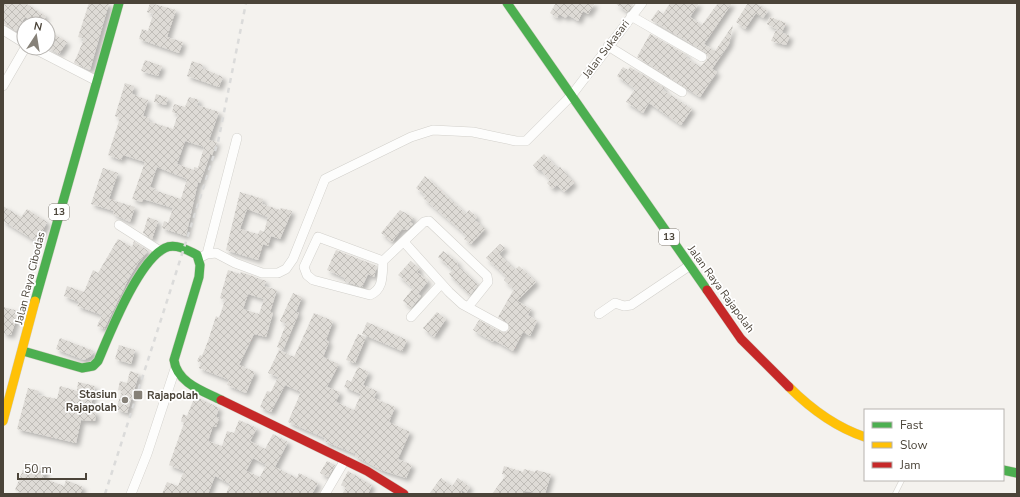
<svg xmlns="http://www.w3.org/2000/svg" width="1020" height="497" font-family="'Nunito Sans',sans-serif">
	<defs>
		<pattern id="building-cross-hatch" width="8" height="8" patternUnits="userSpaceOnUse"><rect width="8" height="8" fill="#dedbd6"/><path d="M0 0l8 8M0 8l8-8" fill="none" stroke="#c0bdb8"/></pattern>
		<filter id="shadow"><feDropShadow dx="3.5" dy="3.5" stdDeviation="2" flood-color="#0004"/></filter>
	</defs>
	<rect width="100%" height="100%" fill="#f4f2ee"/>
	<path fill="url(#building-cross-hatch)" fill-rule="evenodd" filter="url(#shadow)" d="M3,3H25L46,16L41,24L25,17L16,31L3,23Z
		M89,3H109L90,70L74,63L84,39L78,37Z
		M150,3L176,10L167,37L183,42L179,53L139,39L142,29L148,31L153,14L147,12Z
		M556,3H595L588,14L583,11L578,21L568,15L566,18L559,14L557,18L550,13Z
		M615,3H634L627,12Z
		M670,3H699L690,17L702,25L718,3H732L704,44L715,51L733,25L729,44L712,69L717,72L700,97L637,57L650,34L687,55L686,57L700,67L707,60L708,57L705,52L651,20L658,10L663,14Z
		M748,3H756L768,11L763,18L756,13L745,29L736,22Z
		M770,17L786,23L782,32L767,24Z
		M776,30L790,36L786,45L771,41Z
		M51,32L67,42L59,54L48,47V37Z
		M145,60L162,66L158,76L141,71Z
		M192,61L203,65L202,68L223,77L219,87L187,76Z
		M623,67L628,70L630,67L665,88L663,90L692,109L681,125L649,103L643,113L626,102L635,89L617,76Z
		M125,83L134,86L132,94L148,100L143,116L149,118L148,121L173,129L178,114L172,112L174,104L185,107L189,97L199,100L197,105L219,112L209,140L217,142L212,155H210L200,183L198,182L186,236L162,228L164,221L168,223L173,208L143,199L142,202L132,199L145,162L123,155L121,160L108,155L120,118L115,116ZM185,141L204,147L198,168L194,167V170L177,164ZM157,167L187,179L181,199L154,190L155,189L150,187Z
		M156,94L168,98L166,105L154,102Z
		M544,154L558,169L560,167L574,183L564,192L557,185L552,189L547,183L550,180L540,169L538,171L533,165Z
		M103,168L118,173L109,199L135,207L130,222L113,214L114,211L91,204Z
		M425,176L466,214L469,210L477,217L475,220L485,229L471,244L464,239L467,236L423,198L426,196L416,188Z
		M240,192L263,199L262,204L280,210L281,208L292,211L280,239L271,236L268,246L263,244L258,260L226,250ZM247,209L268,217L264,232L260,230L258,234L240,229Z
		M3,206L21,217L27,209L47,222L37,242L3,221Z
		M400,210L414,218L410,222L413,224L407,230L402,229L392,242L381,233Z
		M148,217L158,221L152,239L143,233Z
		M118,239L132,247L134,241L148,251L138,263L129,278L104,329L97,326L102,315L77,306L79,302L64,296L67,286L84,292L93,270L98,273Z
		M500,244L505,248L499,254L515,270L519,266L536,282L517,301L531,309L528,315L537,321L530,336L523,332L513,351L494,340L493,342L473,330L479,320L501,332H507L509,330V324L498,317L514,289L504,280L507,277L486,258Z
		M336,250L377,266L374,277L368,274L362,287L344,281L345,278L327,270Z
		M443,251L458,263L457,265L478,285L470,295L449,274L453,270L438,257Z
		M411,261L420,269L417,272L428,281L418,294L421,296L411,308L403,301L413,288L398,275Z
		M228,270L240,274L241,272L266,281L264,286L277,290L270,312L273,313L266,337L254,334L239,365L255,372L246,393L227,385L229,380L199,368L201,363L197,361L200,355L202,356L208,341L216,316L219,318L225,300L220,298ZM248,294L264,299L259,314L243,309Z
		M293,293L302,297L296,312L299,313L283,350L277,347L286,324L280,321Z
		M3,307L19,311L11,335L3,333Z
		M437,312L446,319L434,337L423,328Z
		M314,313L333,321L326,340L329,342L323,357L339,364L327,387L340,392L336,402L354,410L361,394L344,387L347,380L351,382L358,367L369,372L363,385L377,391L374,398L395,407L389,422L410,432L398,459L412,465L406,478L381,470L355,456L356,454L324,441L325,438L288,422L301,392L285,385L271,412L260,407L267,391L271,392L278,377L268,373L279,350L294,357Z
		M367,322L407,340L402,351L362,334Z
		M358,334L366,337L355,363L346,360Z
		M60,338L94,351L91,356L84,360L56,349Z
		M119,345L135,350L131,364L115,359Z
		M130,371L139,374L127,413L116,409L122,391L118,390L120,381L127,383Z
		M78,382L95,386L90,411L96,412L95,421L81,420L76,443L17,429L28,388L39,391L38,395L57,399L60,386L77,391Z
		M195,396L219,408L216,417L219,418L216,427L213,426L208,441L222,446L227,431L234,433L239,420L257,428L250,441L265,449L273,434L284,440L288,442L275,467L297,478L299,473L318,483L312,494H226L230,484L215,476L208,494H162L167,482L178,486L184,471L169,465L184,423L181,421L183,414L187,416ZM253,458L266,465L260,477L246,471Z
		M327,461L335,465L328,477L320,473Z
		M26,462L46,470L43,478L64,486L66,480L83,487L80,494H25L15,490Z
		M504,466L523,472L524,469L535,472L536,470L551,474L545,494L525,491V494H492L506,475L502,474Z
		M348,471L372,485L368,494H342L346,488L341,485Z
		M441,478L452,486L458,478L470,487L466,493L462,490L461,492L463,494H429Z"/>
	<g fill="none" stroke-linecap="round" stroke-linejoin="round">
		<g stroke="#d2d0cb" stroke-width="5.5">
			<path id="lane" d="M895,494L902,480"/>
		</g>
		<g stroke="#d2d0cb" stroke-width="10">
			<path id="street" d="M631,16L702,57
				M3,30L24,43
				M608,46L682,92
				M33,48L97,81
				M3,86L25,48
				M119,225L160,251
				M404,242L449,292L462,304L504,327
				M207,254L237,138
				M199,258L207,254L216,253L235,263L262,273H278L286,269L293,259L325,179L411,137L433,130L473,132L516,141H526L571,96L642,3
				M383,261L318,237L304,267L307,275L313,280L370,295C384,289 382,275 383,261L424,222L429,221L487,276L488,282L468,307
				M599,314L615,303L624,306L631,305L689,266
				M411,317L441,284
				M131,494L147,454L175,369
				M325,494L345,460"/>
		</g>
		<g stroke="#d3cfc5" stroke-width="10">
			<path id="fast" d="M507,3L707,290
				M35,301L119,3
				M23,351L82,368L93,366L98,361C110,333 138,261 165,248C175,243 188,250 197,255L200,265L199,277L174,360C177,383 203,391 221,400
				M1003,470L1017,473"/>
		</g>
		<g stroke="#d3cfc5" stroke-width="10">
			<path id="slow" d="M789,387C811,409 835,427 865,437
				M3,421L35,301"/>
		</g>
		<g stroke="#d3cfc5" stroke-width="10">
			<path id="jam" d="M707,290L741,339L789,387
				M221,400L367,471L404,494"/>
		</g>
		<use href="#lane" stroke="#fdfdfc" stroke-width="4.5"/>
		<use href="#street" stroke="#fdfdfc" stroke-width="9"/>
		<use href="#fast" stroke="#4caf50" stroke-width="9"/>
		<use href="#slow" stroke="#ffc107" stroke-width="9"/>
		<use href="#jam" stroke="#c62828" stroke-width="9"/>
		<path stroke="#dbdbda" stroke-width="2.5" stroke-dasharray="5 5" stroke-linecap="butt" d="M105,494L218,142L246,3"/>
	</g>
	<g fill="#868178" stroke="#fff" stroke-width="1.5">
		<rect x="133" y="390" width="10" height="10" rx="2"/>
		<circle cx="125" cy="400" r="4"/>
	</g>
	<g text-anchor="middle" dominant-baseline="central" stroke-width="3.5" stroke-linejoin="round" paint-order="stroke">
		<g fill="#fff" stroke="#817c74" stroke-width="1">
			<rect x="49" y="204" width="20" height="16" rx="3"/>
			<rect x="659" y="229" width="20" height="16" rx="3"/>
		</g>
		<g font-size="10" font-weight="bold" fill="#4b4439">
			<text x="59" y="212">13</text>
			<text x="669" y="237">13</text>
		</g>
		<g font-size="11" fill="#4b4439" stroke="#fff">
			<text transform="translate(606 49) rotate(-53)">Jalan Sukasari</text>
			<text transform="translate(30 278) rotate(-76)">Jalan Raya Cibodas</text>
			<text transform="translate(721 289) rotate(54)">Jalan Raya Rajapolah</text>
		</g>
		<g font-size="11" font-weight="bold" fill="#4b4439" stroke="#fff" text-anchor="end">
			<text x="117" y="394">Stasiun<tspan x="117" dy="13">Rajapolah</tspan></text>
			<text x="147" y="395" text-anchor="start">Rajapolah</text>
		</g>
	</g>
	<rect width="1020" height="497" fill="none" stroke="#4b4439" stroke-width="8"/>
	<rect x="864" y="409" width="140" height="72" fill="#ffffff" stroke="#b7b4b0"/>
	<rect x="872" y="422" width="20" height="6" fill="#4caf50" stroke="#b7b4b0"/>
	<text x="900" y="429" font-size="12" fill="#4b4439">Fast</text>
	<rect x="872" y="442" width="20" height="6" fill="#ffc107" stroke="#b7b4b0"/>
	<text x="900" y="449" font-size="12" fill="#4b4439">Slow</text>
	<rect x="872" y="462" width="20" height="6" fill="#c62828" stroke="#b7b4b0"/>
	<text x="900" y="469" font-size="12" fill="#4b4439">Jam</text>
	<g transform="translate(36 36) rotate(12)"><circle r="19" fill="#ffffff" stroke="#b7b4b0"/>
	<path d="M0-3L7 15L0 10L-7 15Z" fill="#868178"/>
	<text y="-6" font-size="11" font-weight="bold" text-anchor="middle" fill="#4b4439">N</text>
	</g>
	<path d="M18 473v6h68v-6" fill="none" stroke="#4b4439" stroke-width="2"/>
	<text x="24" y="473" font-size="12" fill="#4b4439" stroke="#ffffff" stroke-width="3" paint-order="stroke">50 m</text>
</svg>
